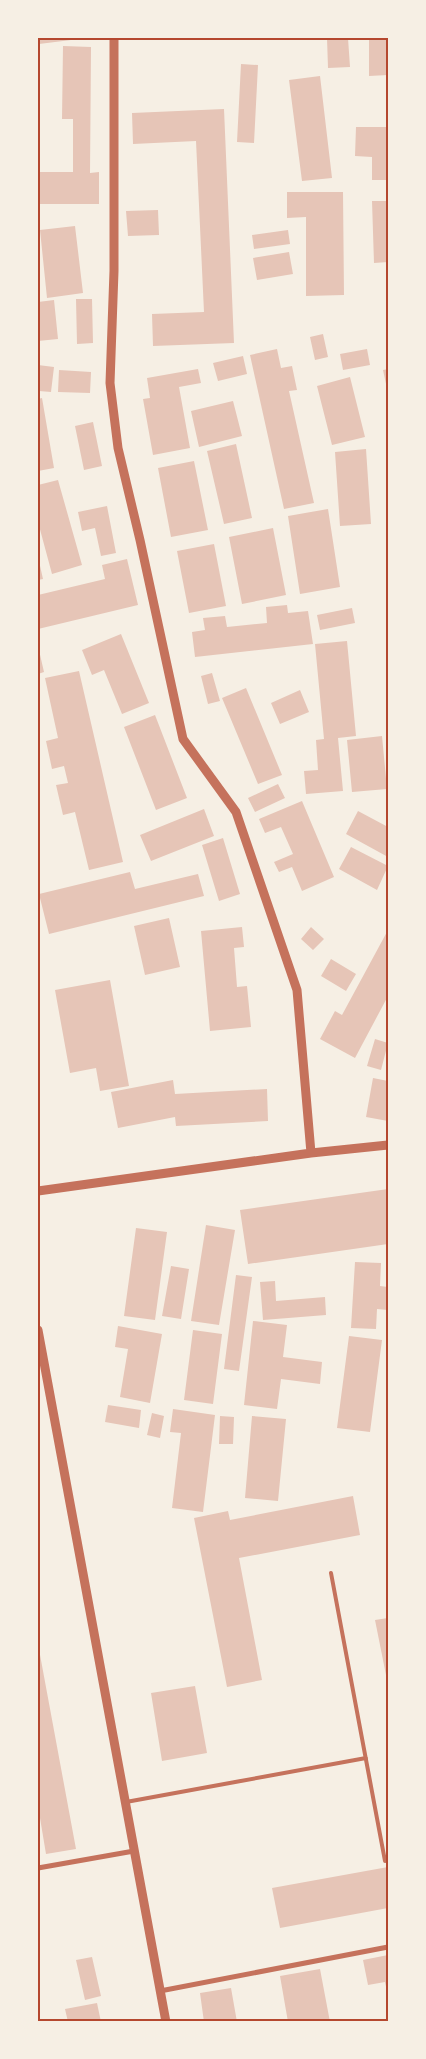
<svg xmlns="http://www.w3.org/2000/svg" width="426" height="2059" font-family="'IBM Plex Sans',sans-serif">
	<rect width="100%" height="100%" fill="#f6efe4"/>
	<path fill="#e6c5b7" d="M39,38H79V39L39,44Z
		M327,38H348L350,67L328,68Z
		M369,38H388V75L369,76Z
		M63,46L91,47L90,173L99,172V204H38V172H73V119H62Z
		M241,64L258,65L254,143L237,142Z
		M320,76L332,178L302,181L289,80Z
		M224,109L234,343L153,346L152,314L204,312L196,141L133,144L132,113Z
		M356,127H388V180H372V157L355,156Z
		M287,192H343L344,295L306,296V217L287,218Z
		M372,201H388V262L374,263Z
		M158,210L159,235L128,236L126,211Z
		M75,226L83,293L47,298L40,230Z
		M288,230L290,244L254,249L252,235Z
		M289,252L293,274L257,280L253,258Z
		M76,299H92L93,343L77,344Z
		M54,300L58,339L38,341V302Z
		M323,334L328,357L315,360L310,337Z
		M277,349L281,368L292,366L297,390L289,391L314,503L284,509L250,355Z
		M367,349L370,365L343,370L340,354Z
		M243,356L247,374L218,381L213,363Z
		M38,365L54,367L51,392L39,391L40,382H38Z
		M198,369L201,383L179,387L190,448L153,455L143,399L150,398L147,378Z
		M388,369V393L383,370Z
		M59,370L91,372L90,393L58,392Z
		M350,377L365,437L332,445L317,386Z
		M42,398L54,468L38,471V399Z
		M233,401L242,436L199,447L191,411Z
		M93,422L102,466L84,470L75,426Z
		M236,444L252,518L224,524L207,451Z
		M366,449L371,524L340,526L335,452Z
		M194,461L208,530L171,537L158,468Z
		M58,480L82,565L52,574L38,522V485Z
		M107,506L116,553L101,556L95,528L82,531L78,512Z
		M328,509L340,587L300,594L288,516Z
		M273,528L286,595L242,604L229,537Z
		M214,544L226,606L189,613L177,551Z
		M38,557L43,579L38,580Z
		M127,559L138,605L38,629V595L105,579L102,565Z
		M287,605L288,613L308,611L313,644L195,657L192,632L205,630L203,618L225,616L227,627L267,623L266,607Z
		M352,608L355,623L320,630L317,615Z
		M121,634L149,703L122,714L104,670L92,675L82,650Z
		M347,641L356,736L338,738L343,791L306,794L304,771L318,770L316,740L324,739L315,644Z
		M38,646L44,672L38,674Z
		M79,671L123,862L89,870L75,812L63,815L56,785L68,783L64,766L52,769L46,741L58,738L45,678Z
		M212,673L220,701L208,704L201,676Z
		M246,688L282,775L258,784L222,698Z
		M300,690L309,712L280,724L271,703Z
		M155,715L187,798L156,810L124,727Z
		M382,736L387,789L352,792L347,740Z
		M278,784L285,798L255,812L248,798Z
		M302,801L334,877L302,891L292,867L279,872L274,862L293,854L281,827L265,833L259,819Z
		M204,809L214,836L151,861L140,835Z
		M358,811L388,827V857L346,834Z
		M223,838L240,894L219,901L202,845Z
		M351,847L388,866L377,890L339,869Z
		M130,872L135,889L198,874L204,896L49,934L39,894Z
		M169,918L180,967L145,975L134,926Z
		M242,927L244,947L234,948L237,987L247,986L251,1027L210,1031L201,931Z
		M311,927L324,939L313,950L301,939Z
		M388,930V996L355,1058L320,1039L335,1011L342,1015Z
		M331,959L356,974L346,991L321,976Z
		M110,980L129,1086L100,1091L96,1068L70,1073L55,990Z
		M375,1039L388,1043L381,1070L367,1066Z
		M373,1078L388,1081V1121L366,1117Z
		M173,1080L175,1094L267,1089L268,1121L176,1126L175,1117L118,1128L111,1092Z
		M388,1189V1244L248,1264L240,1210Z
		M206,1225L235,1230L219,1325L191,1321Z
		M136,1228L167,1232L155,1320L124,1316Z
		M355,1262L381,1263L380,1286L388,1287V1310L377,1309L376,1329L351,1328Z
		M171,1266L189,1269L181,1319L162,1316Z
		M236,1275L252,1277L239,1371L224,1369Z
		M275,1281L276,1301L325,1297L326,1315L263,1320L260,1282Z
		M253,1321L287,1325L283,1357L322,1362L320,1384L281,1379L277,1409L244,1405Z
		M118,1326L162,1334L150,1403L120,1397L128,1349L115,1347Z
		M193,1330L222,1334L213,1404L184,1400Z
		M349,1336L382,1340L370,1432L337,1428Z
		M108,1405L141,1410L139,1428L105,1422Z
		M173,1409L215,1415L203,1512L172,1508L181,1433L170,1432Z
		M152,1413L164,1416L160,1438L147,1435Z
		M220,1416L234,1417L233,1444H219Z
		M252,1416L286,1419L278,1501L245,1498Z
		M353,1496L360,1535L239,1558L262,1680L227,1687L194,1518L228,1511L230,1520Z
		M388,1618V1685L375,1620Z
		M38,1644L76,1849L46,1854L38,1806Z
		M195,1686L207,1753L162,1761L151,1693Z
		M388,1867V1908L280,1928L272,1888Z
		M388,1955V1996L385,1982L368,1985L363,1960Z
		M92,1957L101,1996L85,2000L76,1960Z
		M320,1969L330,2022H288L280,1976Z
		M231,1988L237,2022H204L200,1993Z
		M97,2003L101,2022H68L65,2009Z"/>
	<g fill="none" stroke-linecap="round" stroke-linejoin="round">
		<path stroke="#c5725c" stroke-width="4" d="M331,1573L385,1861
			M126,1802L366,1758"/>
		<path stroke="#c5725c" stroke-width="5" d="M38,1868L134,1851
			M160,1991L388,1947"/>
		<path stroke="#c5725c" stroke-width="9" d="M114,38V271L110,383L118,448L140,540L183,739L236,812L297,990L311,1153
			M38,1191L311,1153L388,1145
			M38,1330L166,2022"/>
	</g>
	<rect width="426" height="2059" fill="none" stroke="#f6efe4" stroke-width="78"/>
	<rect x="39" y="39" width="348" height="1981" fill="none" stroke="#b5482f" stroke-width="2"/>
</svg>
